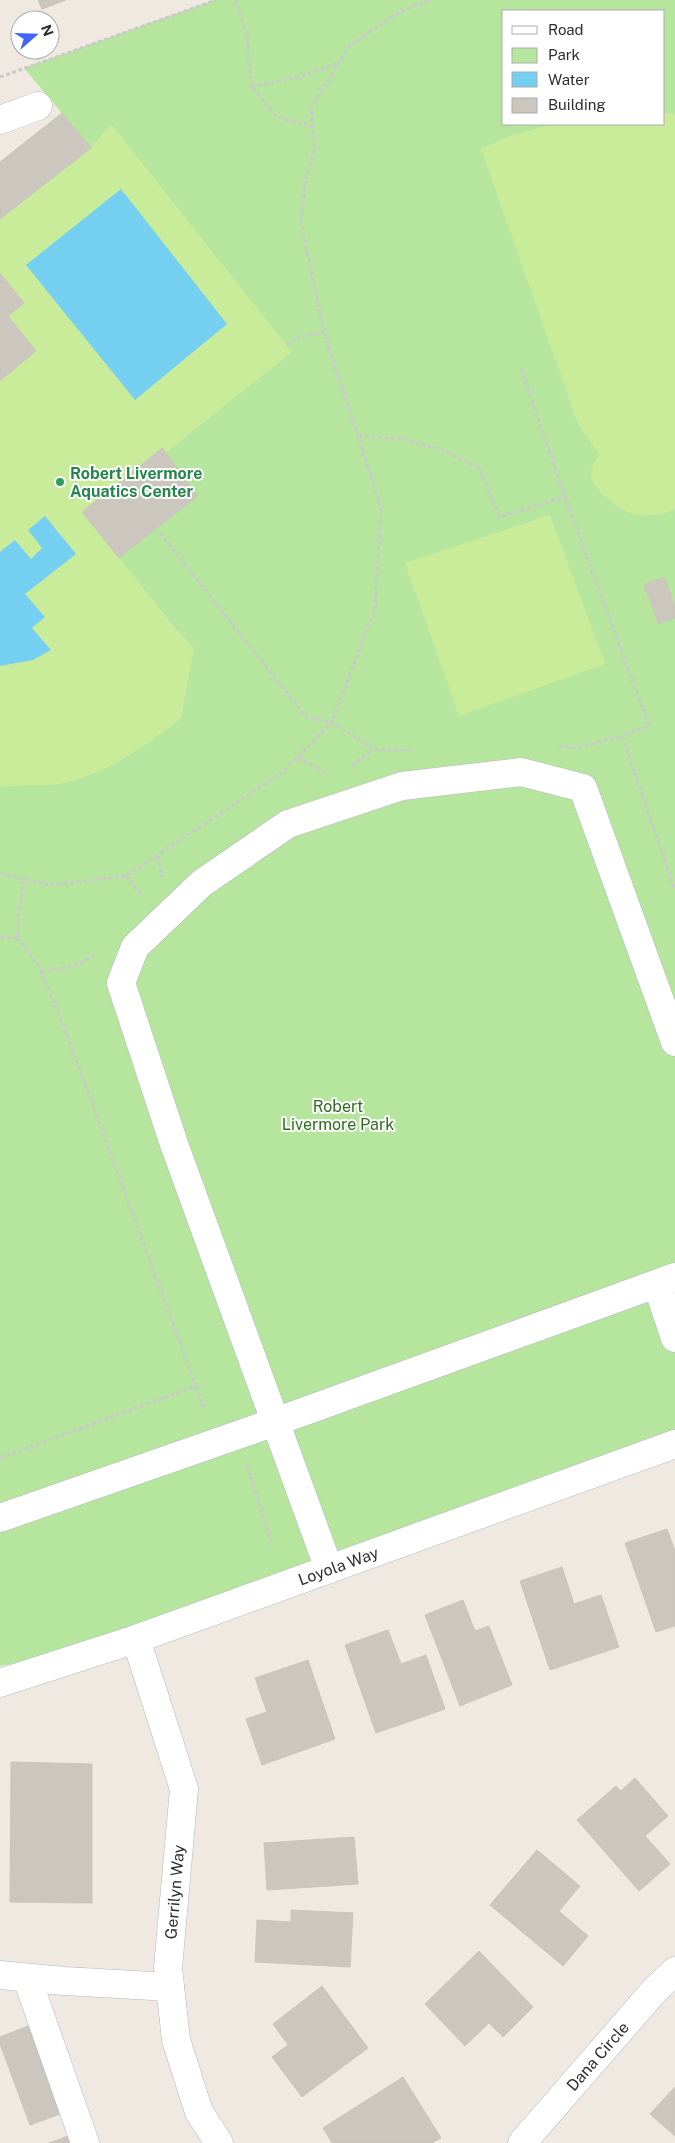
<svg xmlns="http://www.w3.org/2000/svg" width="675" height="2143" font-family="'Public Sans',sans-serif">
	<rect width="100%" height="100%" fill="#efe9e1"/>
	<path fill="#b6e59e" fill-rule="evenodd" d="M214,0H675V1444L136,1639L0,1666V786L68,782L194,649L172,625L119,558L198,496L165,453L291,352L111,125L91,148L24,68ZM504,11H664V124H504Z"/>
	<path fill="#c9ec9a" d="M664,113L675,114V509C664,515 646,517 633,514C620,510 596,492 592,479C589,470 595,462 599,454L578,424L481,149L513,135L554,124H664Z
		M111,124L292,352L165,453L161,448L83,512L172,625L194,649L181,718C148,744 111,771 69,782C49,787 21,785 0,786V381L36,351L8,316L24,303L0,273V211L91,148Z
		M550,515L605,664L459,716L405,563Z"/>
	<path fill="#75cff0" d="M121,189L227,324L135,400L26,265Z
		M45,516L76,554L25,594L45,617L32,628L51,650L33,660L0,666V552L15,540L31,559L42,548L28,530Z"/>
	<path fill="#cbc7bf" stroke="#cbc5ba" d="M38,0H66L42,9Z
		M62,113L91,148L0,219V162Z
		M0,273L24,303L8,316L36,351L0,381Z
		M162,448L198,496L119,558L82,512Z
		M664,577L675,606V618L659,624L644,585Z
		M667,1529L675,1551V1626L656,1632L625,1543Z
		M562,1567L574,1604L601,1595L619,1647L550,1670L520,1581Z
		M463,1600L475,1631L489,1626L512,1685L460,1706L425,1615Z
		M388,1630L401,1664L426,1655L445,1709L376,1733L345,1645Z
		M308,1660L335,1739L262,1765L246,1719L267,1712L255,1678Z
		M11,1762L92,1764V1903L10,1902Z
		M635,1778L668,1816L645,1836L670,1864L639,1891L577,1820L616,1786L621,1791Z
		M354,1837L358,1884L267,1890L264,1843Z
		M537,1850L580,1886L559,1911L588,1936L563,1966L490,1905Z
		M291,1910L353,1913L350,1967L255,1962L257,1920L291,1922Z
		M479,1951L533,2007L503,2037L489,2023L465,2046L425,2004Z
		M322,1986L368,2048L302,2097L272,2057L288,2045L273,2024Z
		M28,2026L60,2114L30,2125L0,2044V2037Z
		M403,2077L441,2138L432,2143H332L323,2128Z
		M675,2087V2136L650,2114Z
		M68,2136L71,2143H49Z"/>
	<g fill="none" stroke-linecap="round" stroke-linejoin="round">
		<g stroke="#b4b7c1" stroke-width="29">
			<g id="minor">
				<path d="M0,120L38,106"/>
				<path d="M657,1284L675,1338"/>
				<path d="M0,1518L275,1422L675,1277"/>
				<path d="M329,1569L174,1144L121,983L135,947L202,883L288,824L402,786L521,772L583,788L675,1042"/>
				<path d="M136,1639L184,1789L168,1968L176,2040L199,2112L219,2143"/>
				<path id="s1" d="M0,1683L136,1639L675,1444"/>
				<path d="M0,1975L64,1981L170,1987"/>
				<path d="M27,1978L85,2143"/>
				<path id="s2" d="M522,2143L654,1991L675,1971"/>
			</g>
		</g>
		<path stroke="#c9c9c9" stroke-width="3" stroke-dasharray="4 2.5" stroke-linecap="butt" d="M236,0L247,35L251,86L277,117L313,126
			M0,77L216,0
			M251,86L296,78L339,63
			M286,345L297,337L324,332
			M521,369L565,497
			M358,436L401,439L443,450L479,468L500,517L565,497L649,726L622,736
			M160,533L306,717L332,722L373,749L413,750
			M559,746L576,748L622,736L675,890
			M298,758L328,774
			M352,766L373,749
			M158,856L162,877
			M0,873L50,885L126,876L283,772L332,722L375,608L381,507L324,332L301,222L305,182L315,147L311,108L350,45L402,11L429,0
			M126,876L143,896
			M0,937L18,938V918L24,879
			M42,972L77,965L97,953
			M196,1386L205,1411
			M0,1458L196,1386L63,1024L39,966L18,938
			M247,1465L272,1545"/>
		<use href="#minor" stroke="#fff" stroke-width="28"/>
	</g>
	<circle fill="#2e9e5b" stroke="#fff" stroke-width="2" cx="60" cy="482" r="5"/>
	<g text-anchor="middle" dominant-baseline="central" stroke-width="4" stroke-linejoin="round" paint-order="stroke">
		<g font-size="16" font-weight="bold" fill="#27864d" stroke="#fff" text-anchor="start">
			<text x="70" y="473">Robert Livermore<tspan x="70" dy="18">Aquatics Center</tspan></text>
		</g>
		<g font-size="16" fill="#2c6e1b" stroke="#fff">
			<text x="338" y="1106">Robert<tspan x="338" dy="18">Livermore Park</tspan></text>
		</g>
		<g font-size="16" fill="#2e2e2e" stroke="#fff">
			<text stroke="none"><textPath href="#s1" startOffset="358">Loyola Way</textPath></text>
			<text transform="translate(175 1892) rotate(-85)">Gerrilyn Way</text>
			<text stroke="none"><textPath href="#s2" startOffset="115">Dana Circle</textPath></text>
		</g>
	</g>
	<rect x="502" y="10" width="162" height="115" fill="#ffffff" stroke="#ababab"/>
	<rect x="512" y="26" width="25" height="8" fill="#ffffff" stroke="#ababab"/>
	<text x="548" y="35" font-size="15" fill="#2e2e2e">Road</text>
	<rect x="512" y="48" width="25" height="15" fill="#b6e59e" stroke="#ababab"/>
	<text x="548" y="60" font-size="15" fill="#2e2e2e">Park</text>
	<rect x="512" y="72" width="25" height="15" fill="#75cff0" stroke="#ababab"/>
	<text x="548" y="85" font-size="15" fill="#2e2e2e">Water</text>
	<rect x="512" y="98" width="25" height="15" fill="#cbc7bf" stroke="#ababab"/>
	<text x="548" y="110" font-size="15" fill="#2e2e2e">Building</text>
	<g transform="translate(35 35) rotate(70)"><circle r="24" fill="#ffffff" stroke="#ababab"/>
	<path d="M0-4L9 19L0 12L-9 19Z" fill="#4264fb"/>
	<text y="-8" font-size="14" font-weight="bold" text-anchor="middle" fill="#2e2e2e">N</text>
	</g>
</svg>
